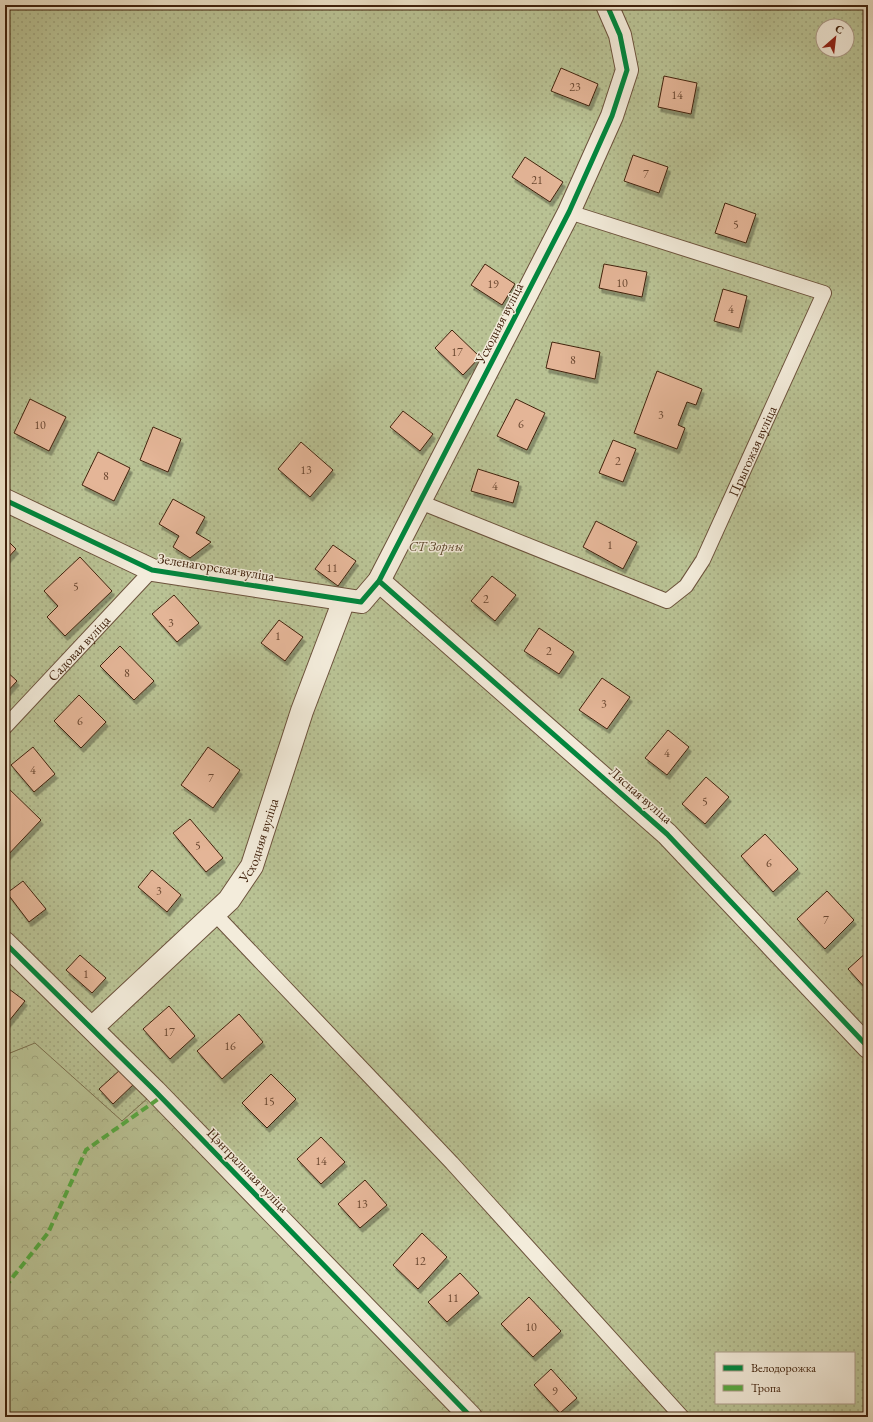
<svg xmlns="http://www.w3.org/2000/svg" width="873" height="1422" font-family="'EB Garamond',serif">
	<defs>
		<pattern id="forest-crowns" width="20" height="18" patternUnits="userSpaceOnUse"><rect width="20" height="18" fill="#b9c294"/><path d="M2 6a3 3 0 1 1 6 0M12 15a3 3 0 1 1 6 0" fill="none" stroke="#a0a67e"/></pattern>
		<pattern id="garden-dots" width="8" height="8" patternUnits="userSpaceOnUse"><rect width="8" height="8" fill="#b9c294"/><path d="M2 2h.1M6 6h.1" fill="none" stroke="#a0a67e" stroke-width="1.8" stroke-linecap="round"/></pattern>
		<filter id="shadow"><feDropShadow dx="2.5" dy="4.5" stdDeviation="0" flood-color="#0004"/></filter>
	</defs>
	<rect width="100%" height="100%" fill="#ece1c7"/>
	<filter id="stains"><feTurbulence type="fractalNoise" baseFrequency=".005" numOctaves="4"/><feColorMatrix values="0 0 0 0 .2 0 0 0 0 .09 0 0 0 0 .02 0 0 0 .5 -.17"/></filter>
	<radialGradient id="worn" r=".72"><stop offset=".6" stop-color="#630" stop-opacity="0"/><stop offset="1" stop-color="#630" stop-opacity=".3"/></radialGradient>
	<path fill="url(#forest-crowns)" stroke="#7d7250" d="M35,1042L122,1120L150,1096L458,1417H5V1055Z"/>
	<path fill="url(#garden-dots)" stroke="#7d7250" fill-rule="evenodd" d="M5,5H868V1417H458L149,1097L122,1121L35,1043L5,1055ZM823,26H847V50H823ZM716,1353H854V1403H716Z"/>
	<path fill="#e4b597" stroke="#41220d" filter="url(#shadow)" d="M561,68L598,84L589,106L551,91Z
		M664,76L697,83L691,114L658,107Z
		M633,155L668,167L659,193L624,181Z
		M525,157L563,182L550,202L512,177Z
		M725,203L756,214L746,243L715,233Z
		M485,264L515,284L502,305L471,285Z
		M604,264L647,272L642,297L599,288Z
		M723,289L747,296L739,328L714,321Z
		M452,330L480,357L463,375L435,348Z
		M552,342L600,352L595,379L546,368Z
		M657,371L702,389L696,405L687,402L678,425L685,428L677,449L634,433Z
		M30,399L66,417L49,451L14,433Z
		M516,399L545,413L527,450L497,436Z
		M403,411L433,434L420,451L390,427Z
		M153,427L181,439L168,472L140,460Z
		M613,440L636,449L623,482L599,473Z
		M301,442L333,470L310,497L278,469Z
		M98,452L130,468L114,501L82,485Z
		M478,469L519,482L513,503L471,491Z
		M173,499L205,517L196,533L211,542L190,558L173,547L179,536L159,524Z
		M596,521L637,542L623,569L583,547Z
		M5,538L16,549L5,561Z
		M333,545L356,561L338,586L315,569Z
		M80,557L112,591L65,636L47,617L58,606L44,591Z
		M492,576L516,595L495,621L471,601Z
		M174,595L199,623L177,642L152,614Z
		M279,620L303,637L285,661L261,643Z
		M539,628L574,652L559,674L524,651Z
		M120,646L154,681L134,700L100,666Z
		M5,670L17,681L5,694Z
		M602,678L630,697L607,729L579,710Z
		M79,695L106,722L81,748L54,721Z
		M668,730L689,747L667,775L645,758Z
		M33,747L55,774L34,792L11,765Z
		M208,747L240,770L213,808L181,785Z
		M706,777L729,797L705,824L682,804Z
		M5,785L41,820L5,858Z
		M190,819L223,858L206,872L173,833Z
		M765,834L798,869L773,892L741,856Z
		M152,870L181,895L167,912L138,887Z
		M23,881L46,909L29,922L7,893Z
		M827,891L854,920L825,949L797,919Z
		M868,951V991L848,969Z
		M80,955L106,978L92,993L66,970Z
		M5,986L25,1001L5,1026Z
		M169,1006L195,1036L170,1059L143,1029Z
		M239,1014L263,1042L222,1079L197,1051Z
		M121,1069L135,1083L113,1104L99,1089Z
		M271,1074L296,1099L267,1128L242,1103Z
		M321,1137L345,1162L321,1184L297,1159Z
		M365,1180L387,1205L360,1228L338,1204Z
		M422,1233L447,1257L418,1289L393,1265Z
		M460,1273L479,1293L447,1322L428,1302Z
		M529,1297L561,1331L533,1357L501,1324Z
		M551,1369L577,1398L560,1413L534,1385Z"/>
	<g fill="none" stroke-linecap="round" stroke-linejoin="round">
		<g stroke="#6c523c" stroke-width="16">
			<g id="service">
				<path id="s1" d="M420,502L667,601L686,586L703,560L824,293L569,212"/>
				<path id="s2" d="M5,727L152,570"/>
				<path d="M214,913L452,1163L682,1417"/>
			</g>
		</g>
		<g stroke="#6c523c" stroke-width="24">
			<g id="minor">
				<path d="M5,500L152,570L361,602L379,581L569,212L612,116L627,70L620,35L607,5"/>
				<path d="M379,581L667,834L868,1047"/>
				<path d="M5,943L155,1091L471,1417"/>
				<path id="s3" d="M92,1028L229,900L252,866L302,711L344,600"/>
			</g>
		</g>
		<use href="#service" stroke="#f3ecdb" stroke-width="14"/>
		<use href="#minor" stroke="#f3ecdb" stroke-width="22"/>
		<path stroke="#56aa41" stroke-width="4" stroke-dasharray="8 4" stroke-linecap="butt" d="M5,1287L48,1233L86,1150L161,1097"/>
		<g stroke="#f3ecdb" stroke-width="8">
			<path id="cycleway" d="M5,500L152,570L361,602L379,581L569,212L612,116L627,70L620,35L607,5
				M379,581L667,834L868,1047
				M5,943L155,1091L471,1417"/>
		</g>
		<use href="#cycleway" stroke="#00873e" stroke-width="5"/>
	</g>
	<g text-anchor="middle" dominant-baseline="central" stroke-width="3" stroke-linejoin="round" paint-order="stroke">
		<g font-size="12" fill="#6a4730">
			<text x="575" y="87">23</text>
			<text x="677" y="95">14</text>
			<text x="646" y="174">7</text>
			<text x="537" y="180">21</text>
			<text x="736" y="224">5</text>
			<text x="622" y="283">10</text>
			<text x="493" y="284">19</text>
			<text x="731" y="309">4</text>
			<text x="457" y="352">17</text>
			<text x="573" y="360">8</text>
			<text x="661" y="415">3</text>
			<text x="521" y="424">6</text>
			<text x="40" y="425">10</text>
			<text x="618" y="461">2</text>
			<text x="306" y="470">13</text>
			<text x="106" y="476">8</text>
			<text x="495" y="486">4</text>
			<text x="610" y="545">1</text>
			<text x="332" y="568">11</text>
			<text x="76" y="586">5</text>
			<text x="486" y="599">2</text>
			<text x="171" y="623">3</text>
			<text x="278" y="636">1</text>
			<text x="549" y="651">2</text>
			<text x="127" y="673">8</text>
			<text x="604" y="704">3</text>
			<text x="80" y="721">6</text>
			<text x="667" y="753">4</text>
			<text x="33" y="770">4</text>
			<text x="211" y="778">7</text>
			<text x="705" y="801">5</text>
			<text x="198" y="845">5</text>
			<text x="769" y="863">6</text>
			<text x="159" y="891">3</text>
			<text x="826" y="920">7</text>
			<text x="86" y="974">1</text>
			<text x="169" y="1032">17</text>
			<text x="230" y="1046">16</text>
			<text x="269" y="1101">15</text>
			<text x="321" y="1161">14</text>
			<text x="362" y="1204">13</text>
			<text x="420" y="1261">12</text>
			<text x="453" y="1298">11</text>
			<text x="531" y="1327">10</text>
			<text x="555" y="1391">9</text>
		</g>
		<g font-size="14" fill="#41220d" stroke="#f3ecdb">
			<text transform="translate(499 323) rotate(-63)">Усходняя вуліца</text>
			<text stroke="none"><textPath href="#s1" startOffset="441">Прыгожая вуліца</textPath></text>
			<text transform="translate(216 567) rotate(9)">Зеленагорская вуліца</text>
			<text stroke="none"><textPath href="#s2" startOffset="108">Садовая вуліца</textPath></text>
			<text transform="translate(641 795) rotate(41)">Лясная вуліца</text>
			<text stroke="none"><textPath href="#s3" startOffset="255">Усходняя вуліца</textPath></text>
			<text transform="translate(248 1170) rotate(46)">Цэнтральная вуліца</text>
		</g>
		<g font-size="14" font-style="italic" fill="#5f4a2f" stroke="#f3ecdb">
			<text x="436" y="546">СТ Зорны</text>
		</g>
	</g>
	<rect width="873" height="1422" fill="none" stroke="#ece1c7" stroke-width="20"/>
	<rect x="6" y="6" width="861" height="1410" fill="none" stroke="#41220d" stroke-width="2"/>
	<rect x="10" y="10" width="853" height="1402" fill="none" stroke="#41220d"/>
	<rect x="715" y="1352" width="140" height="52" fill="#f3ecdb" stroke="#ac9b89"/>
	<rect x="723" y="1365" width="20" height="6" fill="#00873e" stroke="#ac9b89"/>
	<text x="751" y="1372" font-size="12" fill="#41220d">Велодорожка</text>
	<rect x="723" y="1385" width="20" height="6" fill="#56aa41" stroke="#ac9b89"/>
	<text x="751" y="1392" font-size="12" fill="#41220d">Тропа</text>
	<g transform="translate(835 38) rotate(28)"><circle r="19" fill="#f3ecdb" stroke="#ac9b89"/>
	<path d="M0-3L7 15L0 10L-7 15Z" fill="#8f2418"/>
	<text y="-6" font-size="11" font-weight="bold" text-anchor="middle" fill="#41220d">С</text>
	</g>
	<rect width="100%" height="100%" filter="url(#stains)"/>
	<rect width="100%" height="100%" fill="url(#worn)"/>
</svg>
